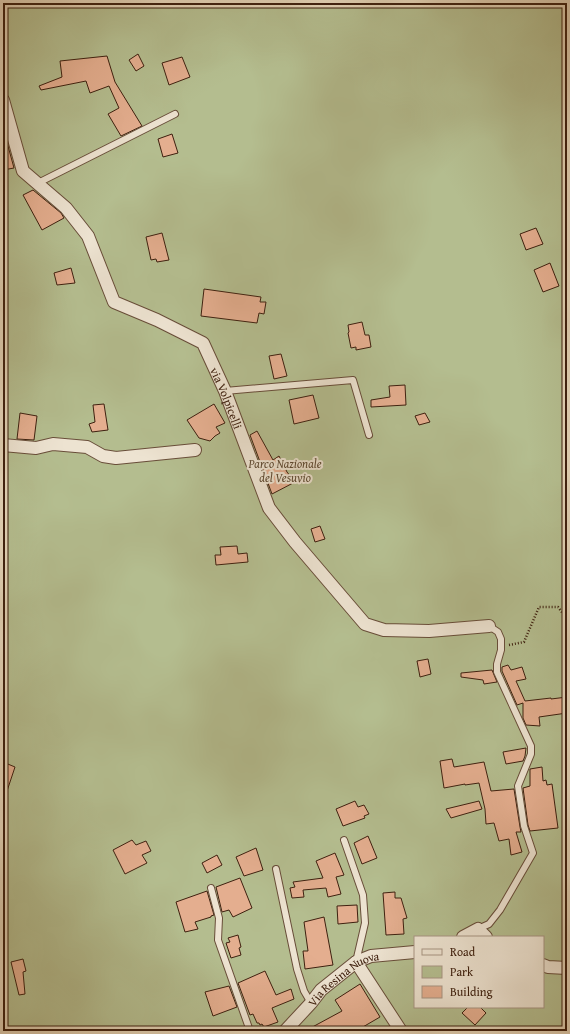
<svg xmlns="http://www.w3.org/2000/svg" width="570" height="1034" font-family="'Gentium Book Plus',serif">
	<rect width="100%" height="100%" fill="#e4d4b8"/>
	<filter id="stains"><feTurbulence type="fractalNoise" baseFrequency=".005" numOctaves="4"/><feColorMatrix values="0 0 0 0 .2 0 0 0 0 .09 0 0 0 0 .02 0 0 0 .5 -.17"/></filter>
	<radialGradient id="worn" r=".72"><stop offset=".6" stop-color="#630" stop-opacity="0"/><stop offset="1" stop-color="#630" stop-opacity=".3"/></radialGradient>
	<path fill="#b4bd8f" stroke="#796e4f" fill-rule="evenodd" d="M3,3H567V1031H3ZM415,937H543V1007H415Z"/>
	<path fill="#e4ae8f" stroke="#3e200f" d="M138,54L144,66L136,71L129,60Z
		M107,56L115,82L142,126L121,136L108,114L119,108L109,86L90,93L86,81L41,90L39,86L62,77L60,61Z
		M182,57L190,77L169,85L162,63Z
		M3,128L14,168L3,170Z
		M172,134L178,153L163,157L158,139Z
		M33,190L61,213L64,218L42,230L23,195Z
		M536,228L543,244L526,250L520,234Z
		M162,233L169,260L157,262L156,259L151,260L146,237Z
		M550,263L559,286L543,292L534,270Z
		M71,268L75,283L57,285L54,273Z
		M204,289L261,297L260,302H266L264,314L259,313L257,323L201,316Z
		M362,322L365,335H369L371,347L356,350V347L351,348L348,333L349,332L348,325Z
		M281,354L287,376L274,379L269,356Z
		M405,385L406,405L371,407V400L390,397L389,386Z
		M313,395L319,418L294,424L289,400Z
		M104,404L108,430L92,432L89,424L95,422L93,405Z
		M214,404L225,423L216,427L220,433L215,436L210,441L199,438L187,420Z
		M20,413L37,416L34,440L17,439Z
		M425,413L430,422L419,425L415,416Z
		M257,431L273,460L279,456L287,472L295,482L272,494L250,435Z
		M320,526L325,539L315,542L311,529Z
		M237,546L238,554L247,553L248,562L216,565L215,555H221L220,547Z
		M428,659L431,674L420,677L417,661Z
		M508,665L511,670L522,667L526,679L516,681L525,701L551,698V699L567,697V713L539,717L540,726L526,725L523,718V703L517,705L502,671V667Z
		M492,670L497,682L484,684L483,680L461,677V673Z
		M526,748L525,756L523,761L506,764L503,752Z
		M452,759L454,767L484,762L491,791L514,789L520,827L521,832H516L522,852L511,855L509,839L499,841L494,823L486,824L485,809L479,783L465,785V784L444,788L440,761Z
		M3,762L15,767L5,797L3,796Z
		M542,767L543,781L546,780L547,785L552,784L558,828L530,831L528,825L523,788L530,786V769Z
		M355,801L358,807L364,805L369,814L364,816L365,818L343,826L336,809Z
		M479,801L482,809L451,818L446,809Z
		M368,836L377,858L362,864L354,843Z
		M132,840L136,845L146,841L151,851L142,855L147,863L125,874L113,850Z
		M256,848L263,870L244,876L236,857Z
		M335,853L344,875L336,877L341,894L328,897L326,888L303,890L304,897L292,898L290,888L295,887L293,882L323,878L316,861Z
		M217,855L222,865L207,873L202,863Z
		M240,878L252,908L233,917L229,910L222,912L216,887Z
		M207,891L214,915L211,916V917L195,922L198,929L185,932L176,902Z
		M395,892V898H401L407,918L403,919L404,934L386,935L383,893Z
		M357,905L358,922L338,924L337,906Z
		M324,917L333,965L305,969L303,951H308L304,922Z
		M238,935L241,947L239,948L241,955L231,958L226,943L230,942L228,938Z
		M23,959L26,971L23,972L25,994L19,995L11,962Z
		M265,971L276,995L291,989L294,999L272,1008L278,1022L264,1027L262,1024L260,1025L259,1023H257L253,1014L250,1015L238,983Z
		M360,984L380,1017L356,1031H305L342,1011L335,1000Z
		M229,986L237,1007L213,1016L205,992Z
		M468,1007H480L486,1013L475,1025L462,1013Z"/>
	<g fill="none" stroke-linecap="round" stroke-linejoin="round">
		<g stroke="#684d39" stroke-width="8">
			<path id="service" d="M38,183L175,114
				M225,391L353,380L369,435
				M344,840L363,895L365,923L356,962
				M276,869L297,969L304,991L311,1003
				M211,888L219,918L218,940L250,1031
				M478,929L489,924L500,910L533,853L524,826L518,786L531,754V746L497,672V664L501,650V639L498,632L489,626"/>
		</g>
		<g stroke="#684d39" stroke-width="14">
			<g id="minor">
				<path id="s1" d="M3,100L23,171L66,208L88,236L114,302L157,320L203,343L225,391L269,508L295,542L365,624L384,630L429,631L489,626"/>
				<path d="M3,445L36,448L53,444L87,447L103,456L116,458L195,450"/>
				<path d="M463,937L478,929L486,937"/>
				<path d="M356,962L401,1031"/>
				<path d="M543,965L548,967L567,968"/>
				<path id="s2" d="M285,1031L311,1003L321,990L356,962L371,956L415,952"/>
			</g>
		</g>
		<path stroke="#3e200f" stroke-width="2.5" stroke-dasharray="1 2" stroke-linecap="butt" d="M509,645L524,642L539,607H558L567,619"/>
		<use href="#service" stroke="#ede3d1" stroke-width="6"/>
		<use href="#minor" stroke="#ede3d1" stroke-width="12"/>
	</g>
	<g text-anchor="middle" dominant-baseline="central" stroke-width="4" stroke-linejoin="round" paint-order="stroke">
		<g font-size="12" fill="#3e200f" stroke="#ede3d1">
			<text stroke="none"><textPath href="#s1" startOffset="395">via Volpicelli</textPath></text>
			<text stroke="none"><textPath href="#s2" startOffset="80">Via Resina Nuova</textPath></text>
		</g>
		<g font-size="12" font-style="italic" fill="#5c472f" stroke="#ede3d1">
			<text x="285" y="463">Parco Nazionale<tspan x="285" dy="14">del Vesuvio</tspan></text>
		</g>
	</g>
	<rect width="570" height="1034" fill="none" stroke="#e4d4b8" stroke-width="16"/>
	<rect x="4" y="4" width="562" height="1026" fill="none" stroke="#3e200f" stroke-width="2"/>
	<rect x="8" y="8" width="554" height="1018" fill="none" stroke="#3e200f"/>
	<rect x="414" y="936" width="130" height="72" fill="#ede3d1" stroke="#a79583"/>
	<rect x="422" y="949" width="20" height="6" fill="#ede3d1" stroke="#a79583"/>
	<text x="450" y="956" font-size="12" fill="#3e200f">Road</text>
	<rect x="422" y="966" width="20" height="12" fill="#b4bd8f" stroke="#a79583"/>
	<text x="450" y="976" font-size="12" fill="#3e200f">Park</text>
	<rect x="422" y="986" width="20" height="12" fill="#e4ae8f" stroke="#a79583"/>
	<text x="450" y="996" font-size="12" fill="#3e200f">Building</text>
	<rect width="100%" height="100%" filter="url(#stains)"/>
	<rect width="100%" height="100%" fill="url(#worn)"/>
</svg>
